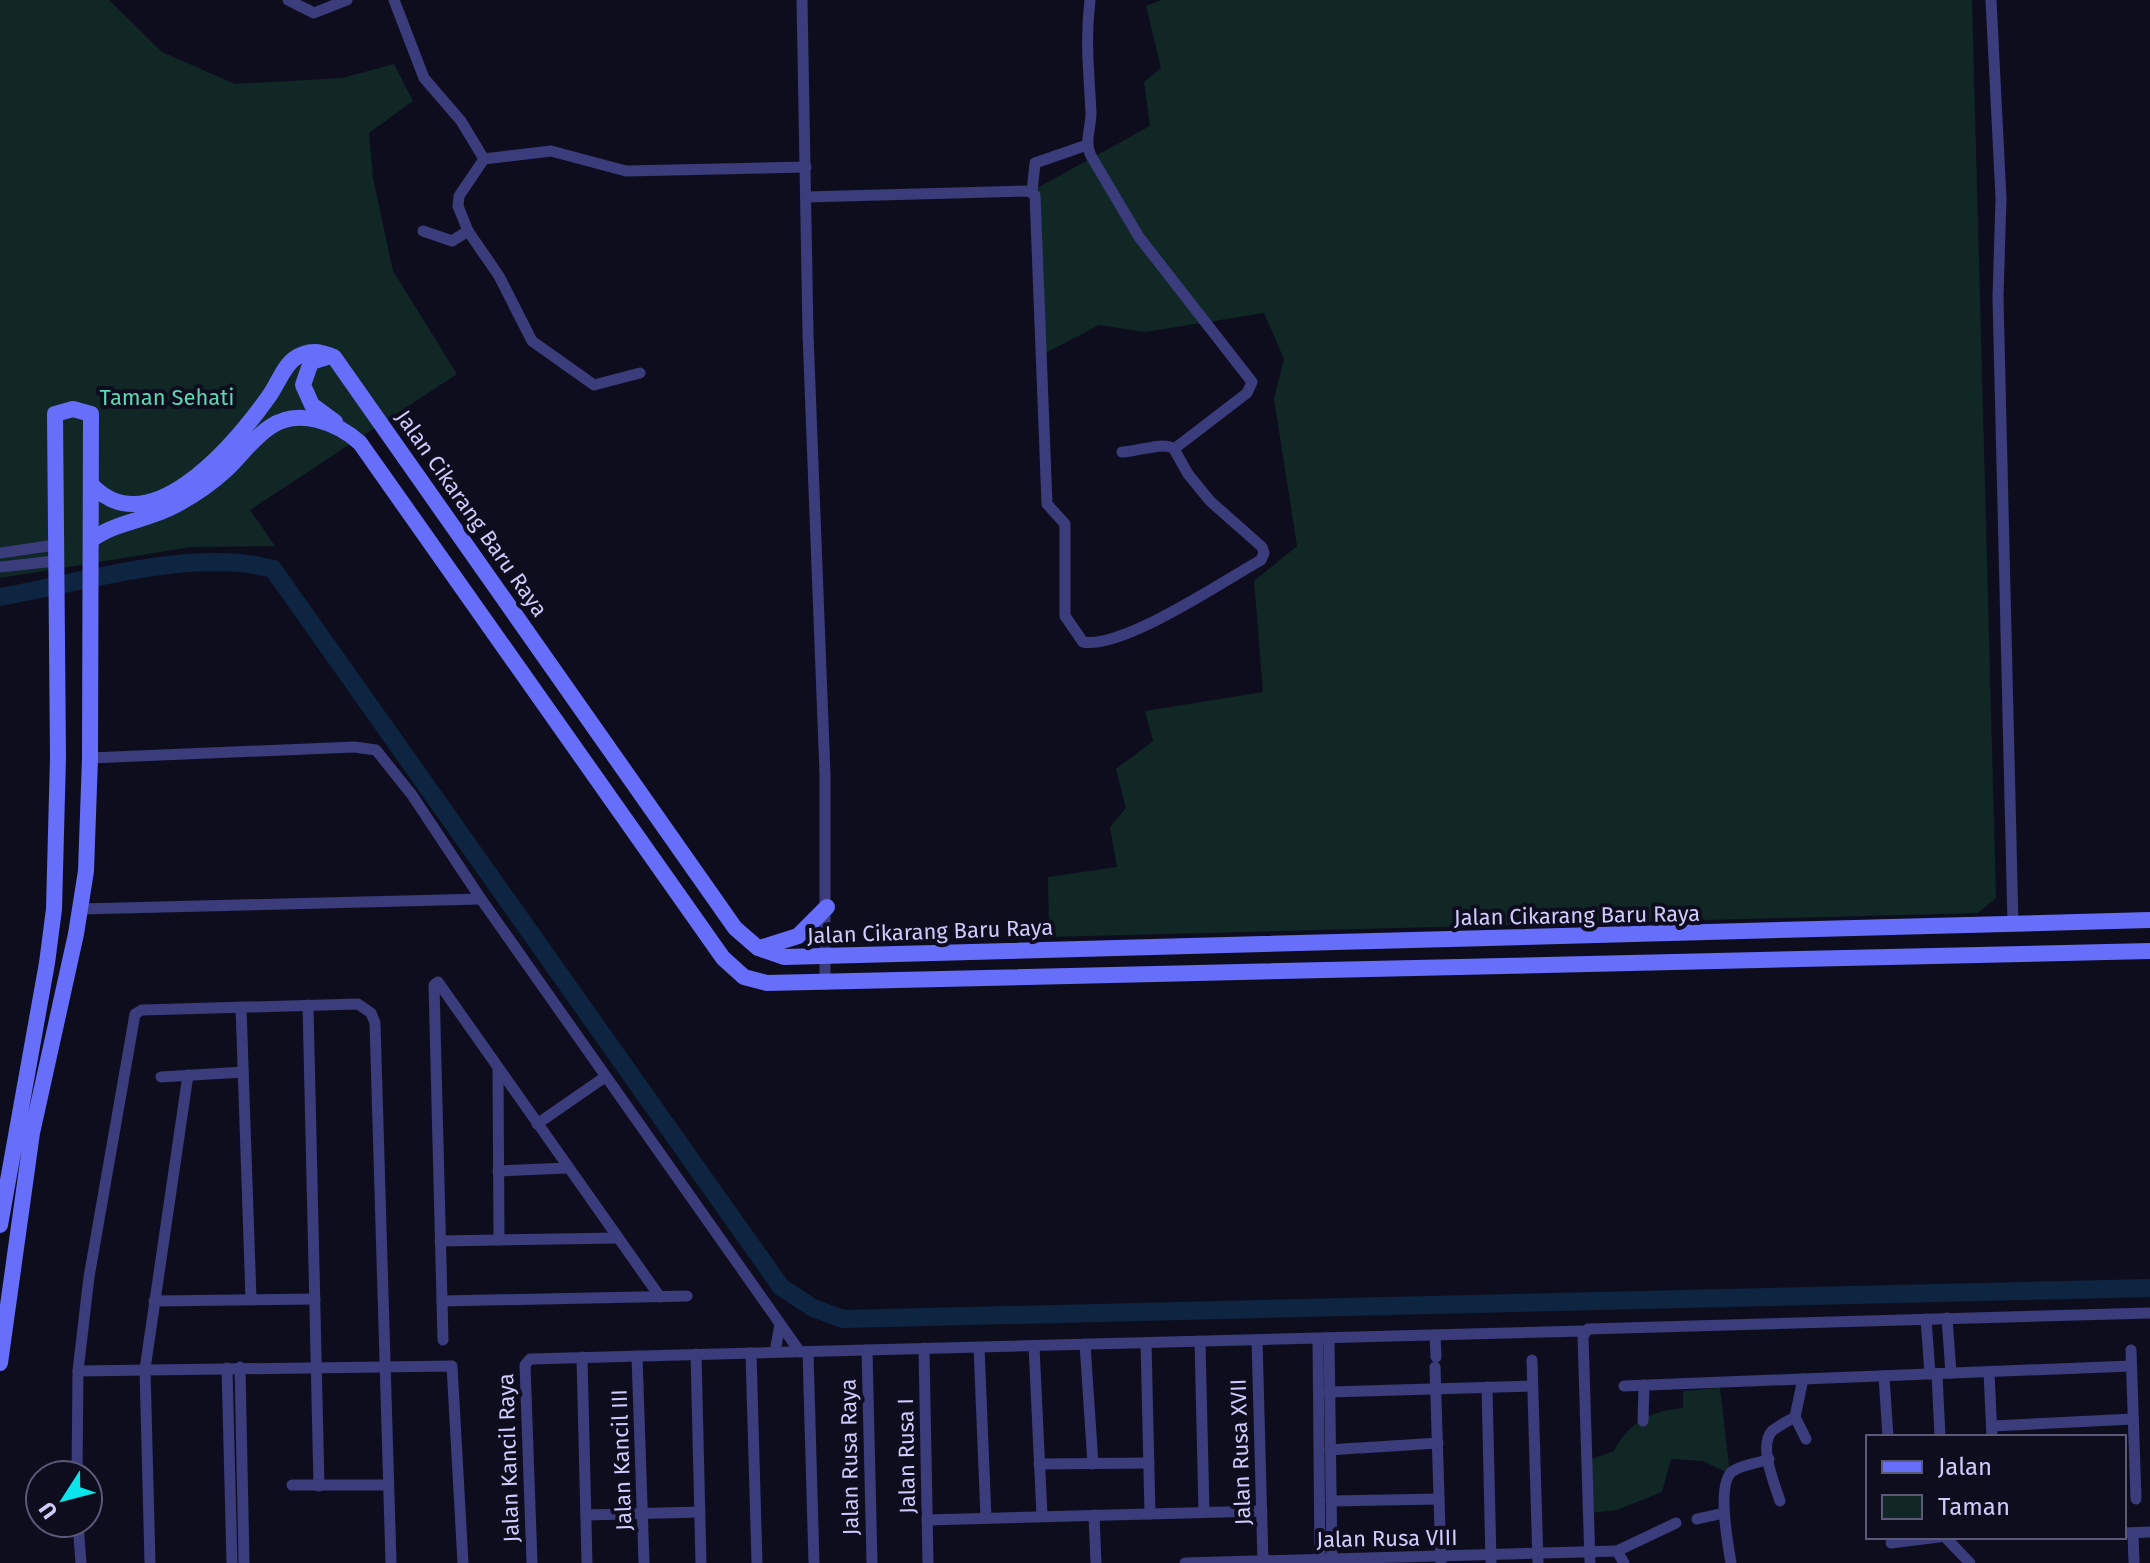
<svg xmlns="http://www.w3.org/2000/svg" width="2150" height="1563" font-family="'Fira Sans',sans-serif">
<rect width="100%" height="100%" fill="#0e0d1e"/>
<!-- green -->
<g fill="#102725">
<polygon points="0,0 109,0 162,52 235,84 342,78 394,64 413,101 369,133 373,178 393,271 457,374 250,510 275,546 191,547 0,578"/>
<polygon points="1162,0 1972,0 1996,898 1978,913 1049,937 1048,877 1117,867 1110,827 1126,808 1116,769 1153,741 1145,711 1263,692 1254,581 1297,546 1274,399 1284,359 1264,313 1145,332 1099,325 1040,356 1037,188 1150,126 1144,82 1161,68 1146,6"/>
<path d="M1720,1388L1730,1474L1703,1461L1671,1459L1662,1492L1617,1510L1591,1513V1459L1614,1451C1629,1422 1651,1411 1683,1408V1391Z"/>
</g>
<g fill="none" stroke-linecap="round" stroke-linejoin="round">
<!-- river -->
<path stroke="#0e2541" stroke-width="18" d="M0,597C81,583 193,547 273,569L781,1287L813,1308L843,1319L2150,1288"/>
<!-- minor -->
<g stroke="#3a3c7b" stroke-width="11">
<polyline points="288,0 314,13 347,0"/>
<polyline points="394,0 424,78 461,121 484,159"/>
<polyline points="802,0 808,334 825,774 825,984"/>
<polyline points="1991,0 2001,198 1998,297 2013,924"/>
<polyline points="484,159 459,196 458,206 468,231 499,276 532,341 594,385 640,373"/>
<polyline points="484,159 551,151 626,171 806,167"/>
<polyline points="1032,192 1035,163 1087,145"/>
<path d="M806,197L1028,191L1035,195L1047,504L1065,524V616L1083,642C1123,649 1222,582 1261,560L1264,553L1262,547L1210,501L1188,474L1174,449L1247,393L1252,382L1139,237L1091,156C1084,141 1091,129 1091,113C1089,72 1085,41 1090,0"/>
<polyline points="423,231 452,241 468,231"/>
<path d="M1122,452C1137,452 1163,441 1174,449"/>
<polyline points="0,553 55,545"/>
<polyline points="0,567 55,561"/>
<polyline points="90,758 354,747 376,750 412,795 481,899 800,1352"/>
<polyline points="81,909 481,899"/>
<polyline points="308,1005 319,1486"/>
<polyline points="241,1007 251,1299"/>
<polyline points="498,1068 499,1240"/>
<polyline points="161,1077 243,1072"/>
<polyline points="537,1124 605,1077"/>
<polyline points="498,1171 568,1168"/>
<polyline points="440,1241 618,1238"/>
<polyline points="154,1301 315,1299"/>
<polyline points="442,1301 687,1296"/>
<polyline points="1947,1318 1951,1373"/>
<polyline points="1926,1319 1930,1374"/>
<polyline points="1435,1335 1436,1357"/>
<polyline points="1329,1338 1332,1563"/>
<polyline points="1318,1339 1320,1563"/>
<polyline points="443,1340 434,985 438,982 660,1297"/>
<polyline points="1257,1340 1263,1563"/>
<polyline points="1200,1341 1204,1512"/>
<polyline points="1146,1343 1150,1514"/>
<polyline points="1085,1344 1093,1464"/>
<polyline points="1034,1346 1042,1516"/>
<polyline points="979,1347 986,1518"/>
<polyline points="924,1348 928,1563"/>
<polyline points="867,1350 872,1563"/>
<polyline points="2131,1350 2136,1499"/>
<polyline points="775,1352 780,1324"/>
<polyline points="808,1352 814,1563"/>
<polyline points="751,1353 757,1563"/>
<polyline points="696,1354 701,1563"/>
<polyline points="637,1356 644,1563"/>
<polyline points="582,1357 587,1563"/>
<polyline points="1532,1360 1538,1563"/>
<polyline points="240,1367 244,1563"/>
<polyline points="1435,1367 1441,1562"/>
<polyline points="227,1368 232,1563"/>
<polyline points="78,1371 452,1366 463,1563"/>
<polyline points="1989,1372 1992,1437"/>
<polyline points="1937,1374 1940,1437"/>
<polyline points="1884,1376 1888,1437"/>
<polyline points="1624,1386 2131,1366"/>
<polyline points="1487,1387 1491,1562"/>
<polyline points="1329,1392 1532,1386"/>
<polyline points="1795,1417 1806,1439"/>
<polyline points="1643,1421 1644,1385"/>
<polyline points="1992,1426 2133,1419"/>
<polyline points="1360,1448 1438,1443"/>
<polyline points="1330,1450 1357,1448"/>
<polyline points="1039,1464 1149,1463"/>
<polyline points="77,1475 78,1371 89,1277 135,1014 142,1010 358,1004 371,1013 375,1023 391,1563"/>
<polyline points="292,1485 388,1485"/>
<polyline points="1331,1501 1439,1499"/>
<path d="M1780,1501C1775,1485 1758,1446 1772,1431C1778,1426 1788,1421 1795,1417L1803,1379"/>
<polyline points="586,1515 700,1512"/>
<polyline points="1094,1515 1096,1563"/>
<polyline points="1697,1519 1724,1513"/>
<polyline points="927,1520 1262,1511"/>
<polyline points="78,1523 81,1563"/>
<polyline points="2124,1533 2150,1532"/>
<polyline points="2133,1533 2134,1563"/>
<polyline points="1945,1537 1970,1563"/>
<polyline points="1891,1543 1939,1537"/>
<polyline points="1617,1551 1676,1523"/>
<polyline points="150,1563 145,1369 188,1075"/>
<polyline points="532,1563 525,1365 530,1359 1584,1331"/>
<polyline points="1185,1563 1617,1551 1624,1563"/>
<polyline points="1590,1563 1583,1336 1588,1329 2150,1313"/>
<path d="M1731,1563C1728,1545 1716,1482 1733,1471C1741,1465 1759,1463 1769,1459"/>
</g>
<!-- secondary -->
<g stroke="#676ef9" stroke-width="16">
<polyline points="327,357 311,362 303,385 312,405 335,422"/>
<path d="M91,484C148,547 233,446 267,399C276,388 283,367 294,359C308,349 320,351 334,357L735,928L758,948L784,957L2150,920"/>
<path d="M91,540C117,521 147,521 176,505C193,496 211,484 226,470C240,457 253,438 270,427C298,407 338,423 360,443L723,958L744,977L767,983L2150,951"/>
<polyline points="760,948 798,936 827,907"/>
<polyline points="0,1225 47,963 54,909 58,757 55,414 73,409 91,414 90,758 86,871 76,934 32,1133 0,1363"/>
</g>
</g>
<g text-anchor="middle" stroke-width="8" stroke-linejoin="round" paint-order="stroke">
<!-- park labels -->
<g font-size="22" fill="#5cd9b0" stroke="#0e0d1e">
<text x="167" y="405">Taman Sehati</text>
</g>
<!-- street labels -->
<g font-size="22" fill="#cdccfd" stroke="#0e0d1e">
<text transform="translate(472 513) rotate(55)" y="8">Jalan Cikarang Baru Raya</text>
<text transform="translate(1577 915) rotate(-1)" y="8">Jalan Cikarang Baru Raya</text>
<text transform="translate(930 931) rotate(-2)" y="8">Jalan Cikarang Baru Raya</text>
<text transform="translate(1240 1452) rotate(-92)" y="8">Jalan Rusa XVII</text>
<text transform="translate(906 1456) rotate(-91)" y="8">Jalan Rusa I</text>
<text transform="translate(849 1457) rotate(-91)" y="8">Jalan Rusa Raya</text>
<text transform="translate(508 1458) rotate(-92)" y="8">Jalan Kancil Raya</text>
<text transform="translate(621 1460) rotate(-92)" y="8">Jalan Kancil III</text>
<text transform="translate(1387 1538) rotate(-1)" y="8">Jalan Rusa VIII</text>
</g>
</g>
<!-- legend -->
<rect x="1866" y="1435" width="260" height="104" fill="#0e0d1e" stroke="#5a5977" stroke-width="2"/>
<rect x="1882" y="1461" width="40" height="12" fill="#676ef9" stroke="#5a5977" stroke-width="2"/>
<text x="1938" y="1475" font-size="24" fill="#cdccfd">Jalan</text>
<rect x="1882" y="1495" width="40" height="24" fill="#102725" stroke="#5a5977" stroke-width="2"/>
<text x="1938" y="1515" font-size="24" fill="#cdccfd">Taman</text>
<!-- north arrow -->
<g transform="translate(64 1499) rotate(234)"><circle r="38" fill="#0e0d1e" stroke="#5a5977" stroke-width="2"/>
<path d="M0-6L14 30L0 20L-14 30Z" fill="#0ae5eb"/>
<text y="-12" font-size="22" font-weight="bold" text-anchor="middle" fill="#cdccfd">U</text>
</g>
</svg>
